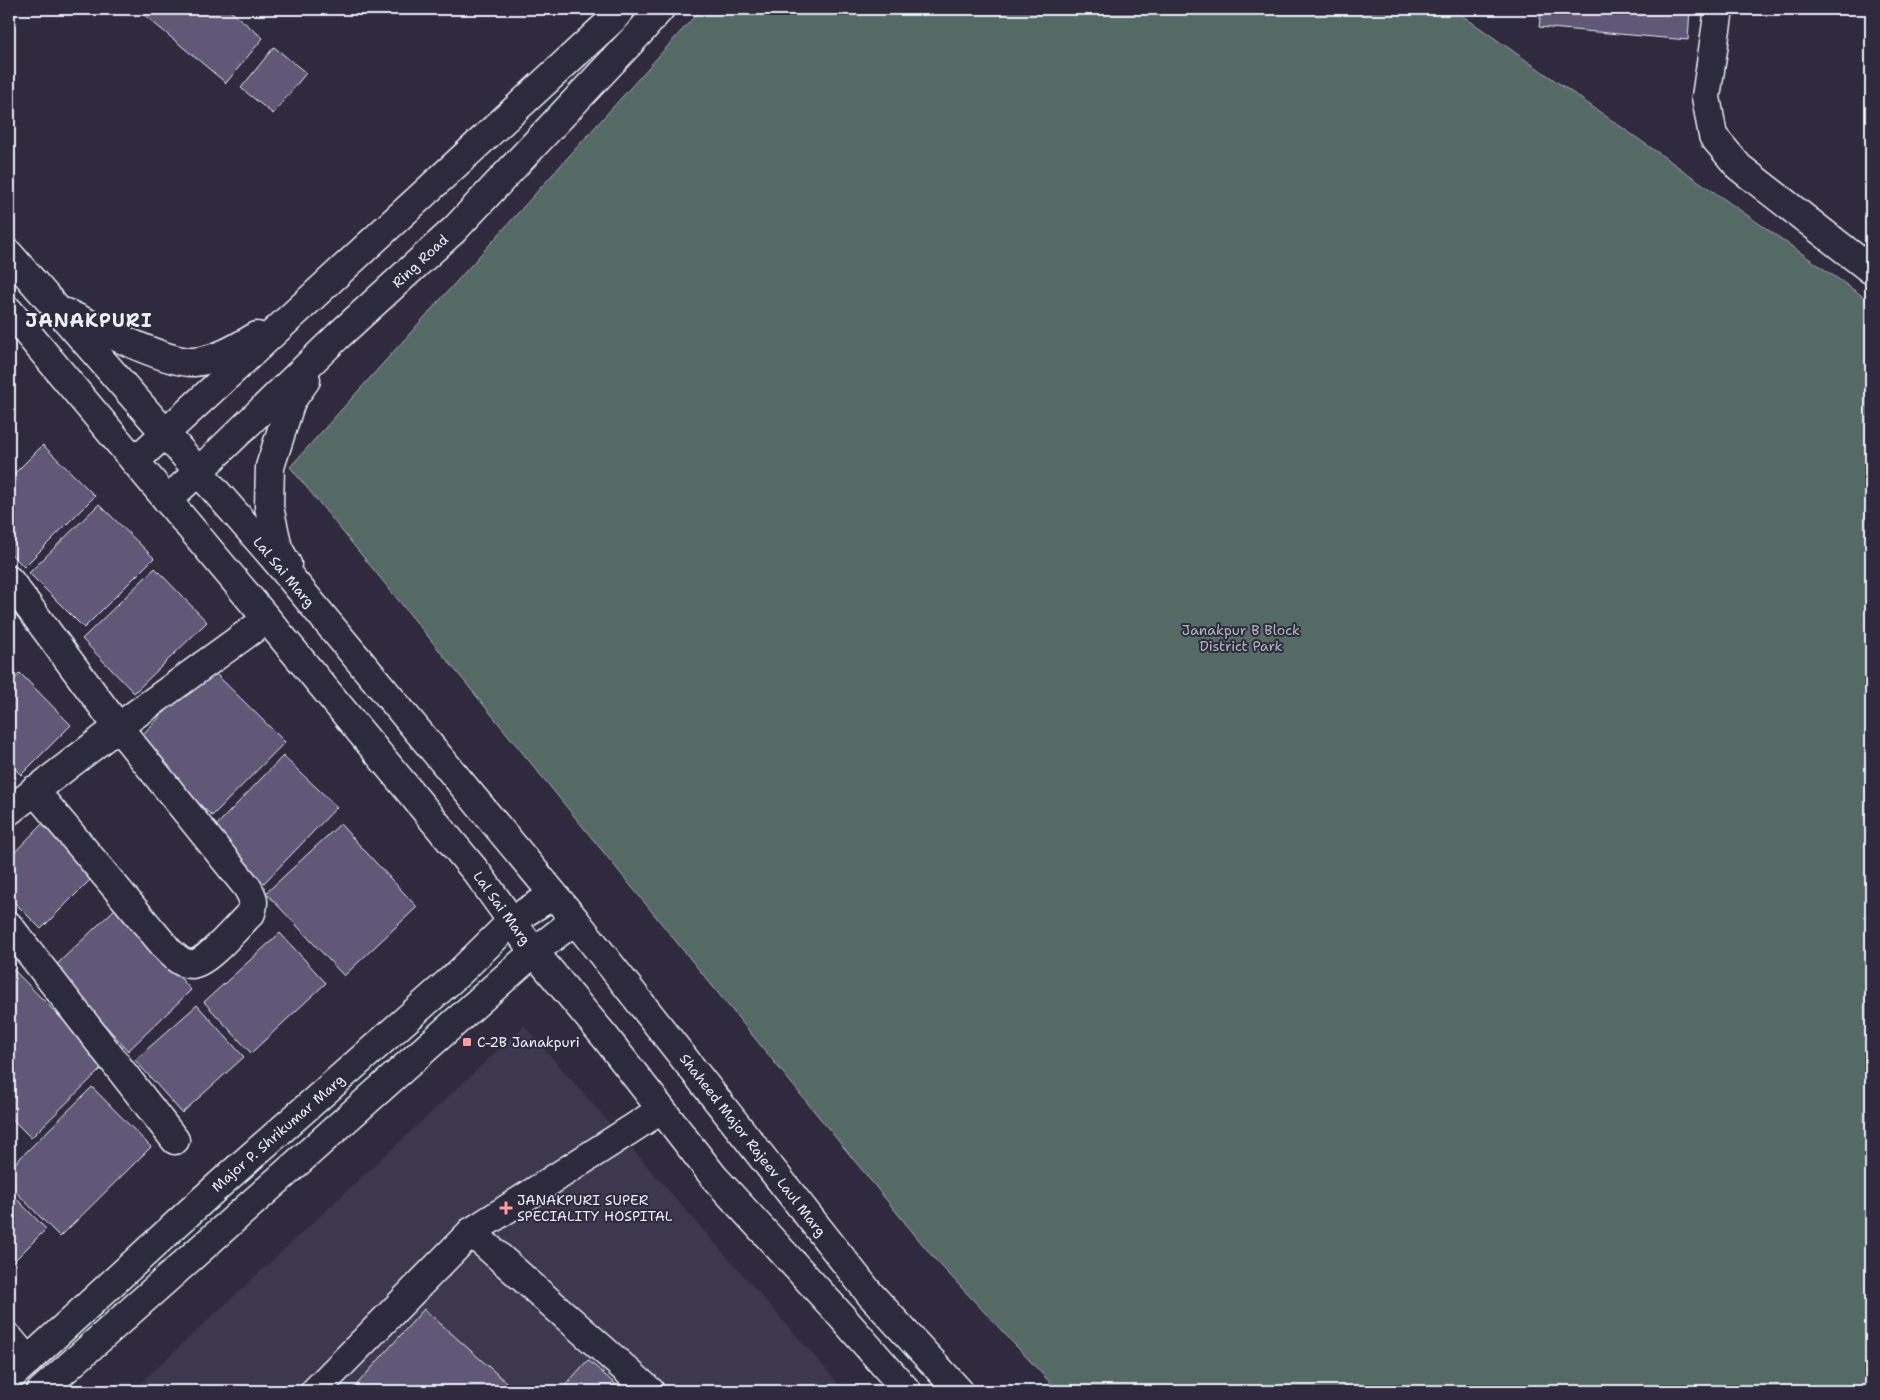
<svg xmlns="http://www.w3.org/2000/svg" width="1880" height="1400" font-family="'Shantell Sans',sans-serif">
<rect width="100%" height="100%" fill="#2f2a3d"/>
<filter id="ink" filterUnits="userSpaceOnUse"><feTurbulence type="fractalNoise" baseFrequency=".02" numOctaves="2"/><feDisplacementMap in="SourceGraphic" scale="10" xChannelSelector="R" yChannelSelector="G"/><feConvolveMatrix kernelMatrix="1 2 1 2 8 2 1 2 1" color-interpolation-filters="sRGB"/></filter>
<g filter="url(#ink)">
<!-- built -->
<polygon fill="#3e384e" points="524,1026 845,1391 132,1391"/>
<!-- green -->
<polygon fill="#556a65" stroke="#9eaeae" points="701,9 1453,9 1871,302 1871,1391 1058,1391 932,1256 290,467"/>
<!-- building -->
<g fill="#615976" stroke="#e8f1f8">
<polygon points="137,9 228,9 263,38 226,83"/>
<polygon points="1541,9 1690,9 1688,40 1539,27"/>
<polygon points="274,47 306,73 273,114 241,88"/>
<polygon points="43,445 95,496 24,567 9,552 9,479"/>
<polygon points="99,504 154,558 84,628 29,573"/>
<polygon points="155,568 207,622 134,693 82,639"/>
<polygon points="209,667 285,742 212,816 135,742"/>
<polygon points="20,673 71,725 21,775 9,763 9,685"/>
<polygon points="283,756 337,807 264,883 211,831"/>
<polygon points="9,770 16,778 9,785"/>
<polygon points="47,819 99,871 41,929 9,897 9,858"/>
<polygon points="340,824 417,907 344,976 266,893"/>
<polygon points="117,907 191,990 128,1051 54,967"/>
<polygon points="280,933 326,983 251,1053 204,1002"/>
<polygon points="9,965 106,1064 31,1138 9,1116"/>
<polygon points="197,1005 244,1057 182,1113 135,1060"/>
<polygon points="92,1087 151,1147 60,1237 9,1185 9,1169"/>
<polygon points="9,1191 46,1229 9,1266"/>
<polygon points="424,1309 516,1391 351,1391"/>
<polygon points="588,1360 623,1391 560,1391"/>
</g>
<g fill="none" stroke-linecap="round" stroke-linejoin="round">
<!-- minor casing -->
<g stroke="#e8f1f8" stroke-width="31">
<g id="minor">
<polyline points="1719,9 1706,97 1713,136 1739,167 1871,270"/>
<polyline points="9,254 274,558 575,920 870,1294 959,1391"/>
<polyline points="9,311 267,619 478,874 534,952 606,1038 714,1177 835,1309 907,1391"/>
<path d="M66,313C94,325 166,364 194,362C218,360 238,347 257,336"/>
<polyline points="135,461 613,19 621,9"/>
<polyline points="167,500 199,471 338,336 455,229 642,30 660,9"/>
<polyline points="287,564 278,548 269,507 270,467 291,401 306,380"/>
<polyline points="9,580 118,727 267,619"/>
<path d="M9,811L118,727L247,887C253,897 255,902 251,913C239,924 206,965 191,964C181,964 174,956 168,950L34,790"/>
<polyline points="9,926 175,1140"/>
<polyline points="471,1232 650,1391"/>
<polyline points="9,1338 28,1361"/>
<polyline points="9,1378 219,1185 460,972 513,920 553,895"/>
<polyline points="41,1391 534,952 575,920"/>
<polyline points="315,1391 471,1232 661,1110"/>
</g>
</g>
<!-- minor -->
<use href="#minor" stroke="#2f2a3d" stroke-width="28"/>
</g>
</g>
<!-- markers -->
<g fill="#ff9aa2" stroke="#2f2a3d" stroke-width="2">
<rect x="462" y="1037" width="10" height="10" rx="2.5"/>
<path d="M503.5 1200.5h5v5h5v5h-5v5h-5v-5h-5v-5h5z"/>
</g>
<g text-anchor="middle" stroke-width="4" stroke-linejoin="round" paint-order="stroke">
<!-- street labels -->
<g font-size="14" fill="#e8f1f8" stroke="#2f2a3d">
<text transform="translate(420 261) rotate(-43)" y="5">Ring Road</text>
<text transform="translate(284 572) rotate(50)" y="5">Lal Sai Marg</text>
<text transform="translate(502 908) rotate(54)" y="5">Lal Sai Marg</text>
<text transform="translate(278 1133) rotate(-41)" y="5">Major P. Shrikumar Marg</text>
<text transform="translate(753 1145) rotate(52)" y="5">Shaheed Major Rajeev Laul Marg</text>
</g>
<!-- park labels -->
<g font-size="14" fill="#adbbbd" stroke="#2f2a3d">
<text x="1241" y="635">Janakpur B Block<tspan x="1241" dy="16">District Park</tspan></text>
</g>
<!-- poi labels -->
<g font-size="14" fill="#e8f1f8" stroke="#2f2a3d" text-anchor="start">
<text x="477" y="1047">C-2B Janakpuri</text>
<text x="517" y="1205">JANAKPURI SUPER<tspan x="517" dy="16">SPECIALITY HOSPITAL</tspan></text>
</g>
<!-- district labels -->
<g font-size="19" font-weight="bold" letter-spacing="1" fill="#e8f1f8" stroke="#2f2a3d">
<text x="89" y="327">JANAKPURI</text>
</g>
</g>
<!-- margin -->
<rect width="1880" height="1400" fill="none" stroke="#2f2a3d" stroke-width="30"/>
<rect x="15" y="15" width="1850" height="1370" fill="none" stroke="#e8f1f8" stroke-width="2" filter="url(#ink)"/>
</svg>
